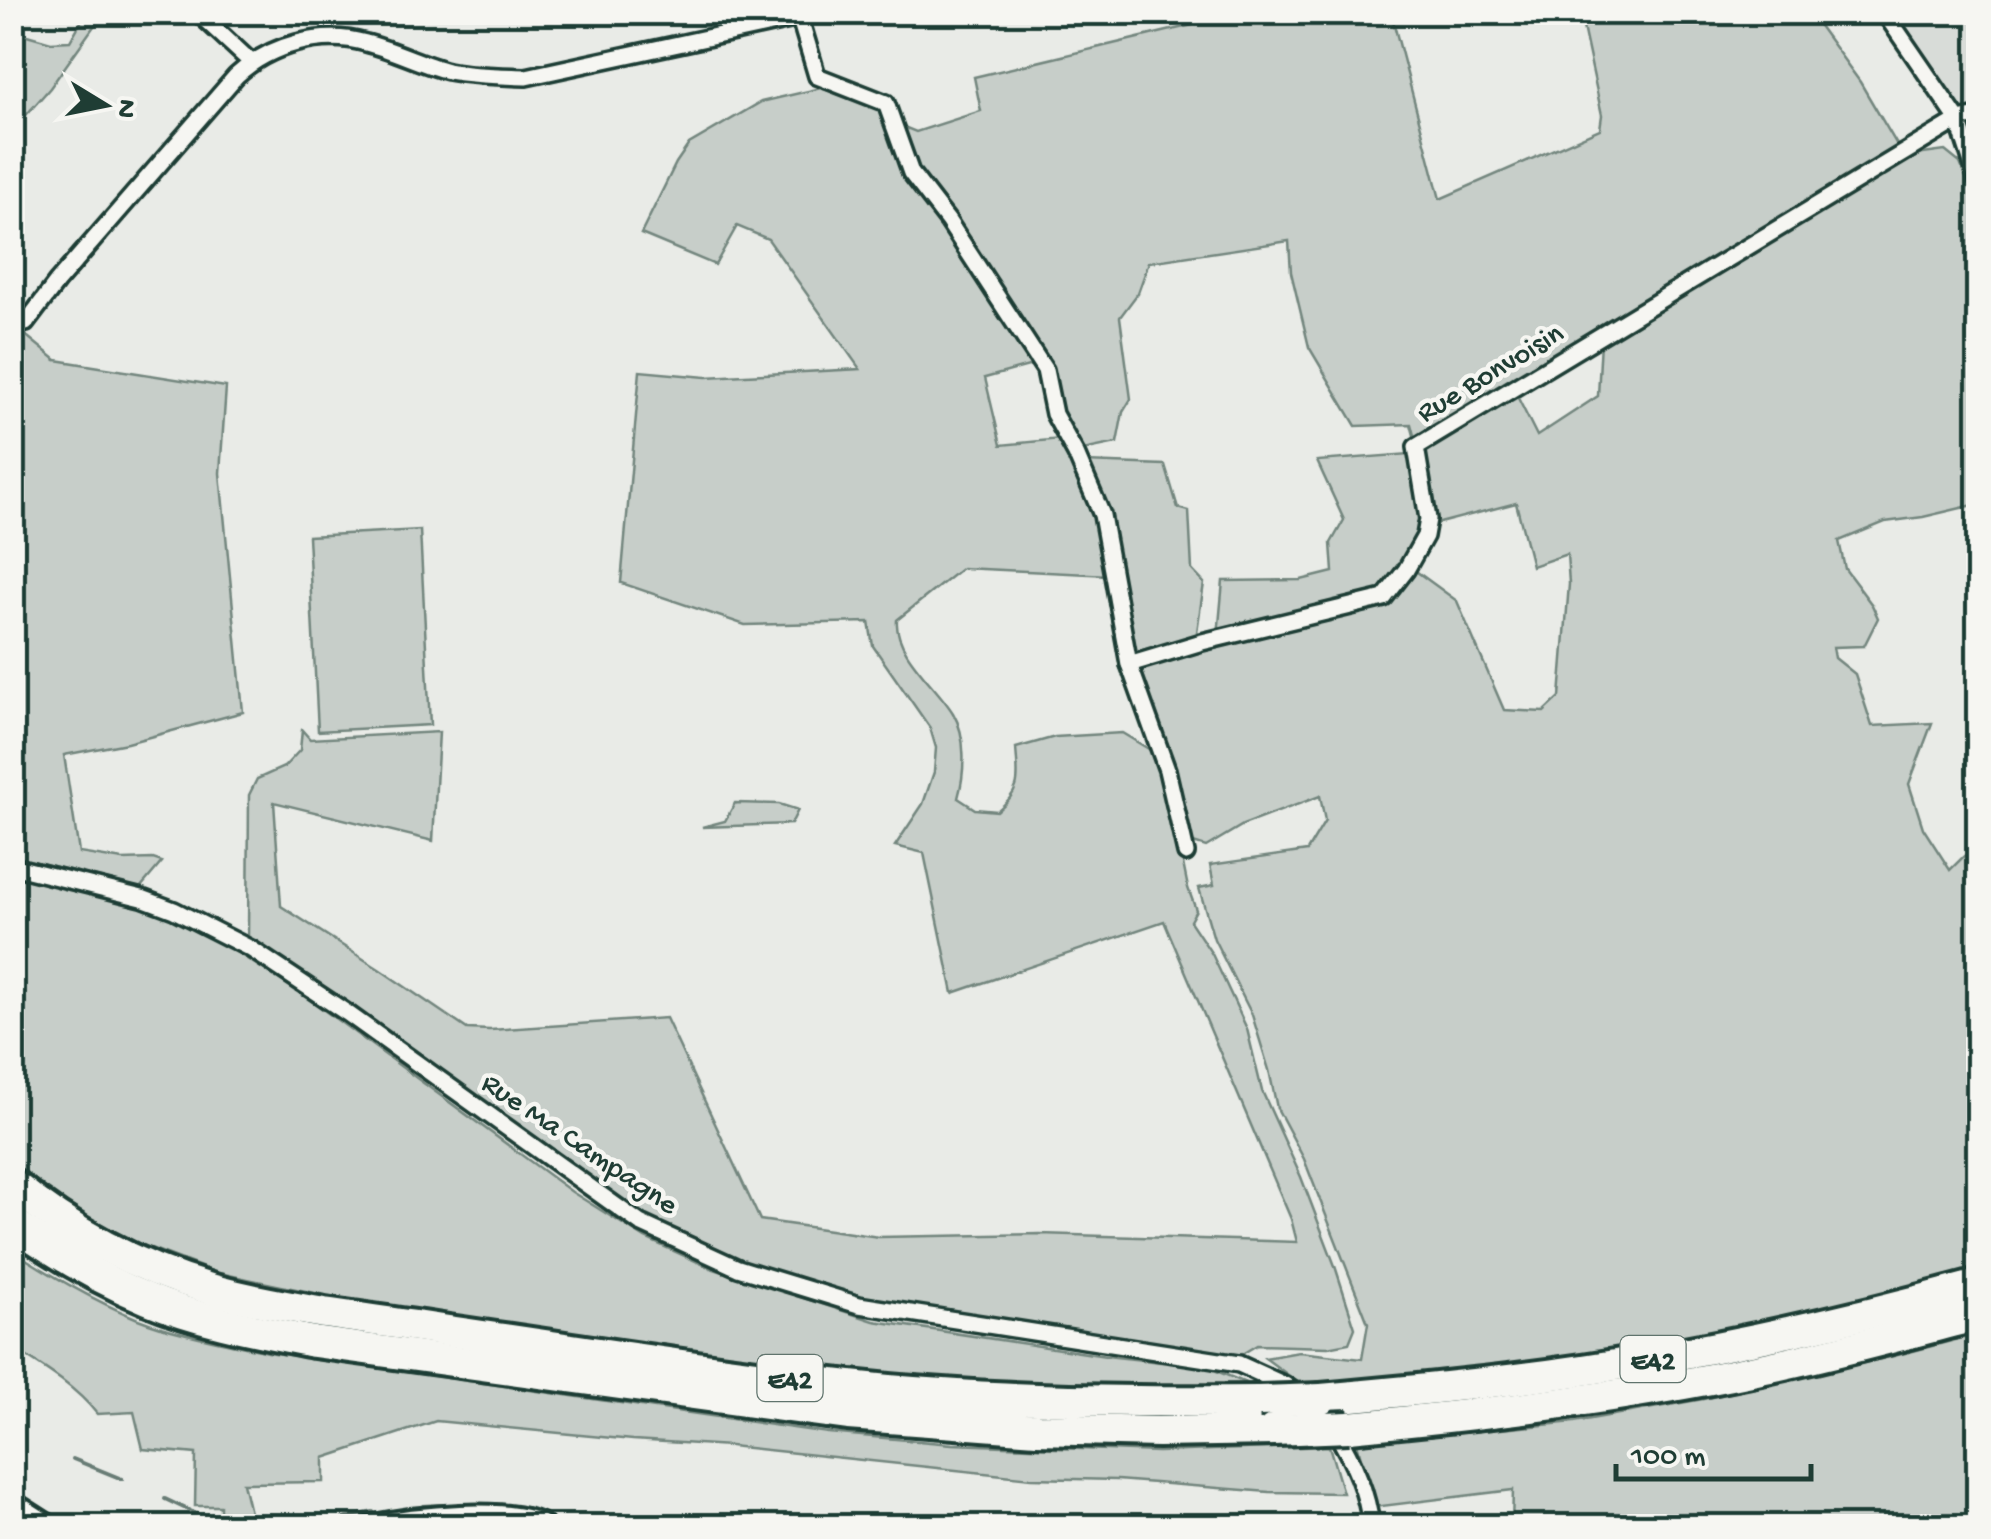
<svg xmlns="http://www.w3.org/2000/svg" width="1991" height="1539" font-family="'Gochi Hand',sans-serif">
<rect width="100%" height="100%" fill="#e9ebe7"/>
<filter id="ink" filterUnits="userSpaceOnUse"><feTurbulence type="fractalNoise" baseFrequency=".01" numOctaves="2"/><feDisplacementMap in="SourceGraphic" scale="20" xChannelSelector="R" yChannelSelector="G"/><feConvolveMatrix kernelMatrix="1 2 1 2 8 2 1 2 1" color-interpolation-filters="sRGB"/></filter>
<g filter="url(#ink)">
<!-- built -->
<polygon fill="#d8dcd8" points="1894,13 1978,13 1978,164 1966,116"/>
<!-- green -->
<g fill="#c7cec9" stroke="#73867e" stroke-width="2.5">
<polygon points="1809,12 1860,82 1900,150 1416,443 1411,424 1356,426 1309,347 1291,272 1289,241 1149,262 1138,293 1120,317 1131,399 1123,412 1117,443 1083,450 1074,444 1061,420 1053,380 917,176 899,125 916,132 981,111 974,77 1243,13 1391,13 1440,199 1600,129 1602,115 1580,13"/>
<polygon points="86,13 107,13 94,26 50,88 13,130 13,31 51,42 70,41"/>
<path d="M821,88L877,108L889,125L909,185L945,227L1036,364L985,378L1001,445L1060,439L1086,488L1100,523L1109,575L962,568L897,620C894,653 937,686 953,713C967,736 965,773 958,798L975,809L997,811C1023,789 1018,779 1016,748L1055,737L1122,733L1157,754L1165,774L1188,888L1196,910L1190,921L1212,954L1247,1029L1262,1091L1301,1177L1335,1266L1355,1328L1349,1343L1328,1347L1257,1345L1237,1357L892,1307L730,1262L634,1213L347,1006L248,939L249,795L257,779L284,767L300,750L302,730L310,739L439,732L433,841L274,802L281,906L379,969L467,1029L490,1030L666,1018L760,1220L879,1237L1040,1234L1297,1242L1291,1219L1164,921L953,993L924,853L895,846L923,804L934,772L936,748L930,728L873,646L869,622L745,625L621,583L640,371L706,377L860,369L768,239L737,226L715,265L641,234L676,163L689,144L761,102Z"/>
<polygon points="1945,151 1960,163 1978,206 1978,504 1923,517 1885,522 1839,541 1845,569 1872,605 1878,618 1864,646 1833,647 1835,658 1855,674 1872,726 1932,723 1909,784 1923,828 1950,870 1964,856 1978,849 1978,1270 1909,1290 1636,1349 1501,1366 1303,1386 1265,1358 1299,1352 1362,1359 1368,1323 1304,1159 1277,1108 1269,1070 1252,1015 1214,939 1199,888 1214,885 1210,865 1307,851 1325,821 1320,796 1243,825 1206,847 1190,842 1135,667 1388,600 1413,569 1457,601 1504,710 1544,712 1560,697 1569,584 1567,554 1532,566 1516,503 1432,525 1422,458 1431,446 1516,394 1537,436 1598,396 1601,341 1916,155"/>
<polygon points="12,324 56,360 226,387 220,473 243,712 127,743 64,755 79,853 123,860 153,859 162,862 140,888 13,856"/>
<polygon points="1410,454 1421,510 1421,534 1379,596 1218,636 1223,581 1301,580 1333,572 1331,543 1344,520 1317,461"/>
<polygon points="1085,462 1165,465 1178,508 1189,511 1192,570 1204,583 1196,639 1133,660"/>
<polygon points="420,530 430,725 318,731 308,536"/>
<polygon points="735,803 779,804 798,810 791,824 702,827 725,821"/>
<polygon points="12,872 127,902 185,923 228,947 298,991 572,1192 645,1238 711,1268 874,1321 1106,1356 1207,1367 1253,1386 1142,1388 1013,1384 896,1375 776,1362 378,1306 214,1272 140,1244 72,1209 13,1165"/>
<path d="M13,1251C53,1276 94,1301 138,1319C179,1335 225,1342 268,1352L828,1433L952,1444L1158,1452L1329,1446L1343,1493L1269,1492L1117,1480L1032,1478L730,1446L633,1440L436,1421L324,1458V1482L243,1483L252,1521L259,1526H220V1506H195L196,1454L143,1449L134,1412L97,1414C75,1386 43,1367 13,1348Z"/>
<polygon points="1978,1334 1978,1526 1512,1526 1513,1490 1374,1507 1357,1443 1574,1422 1703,1399 1890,1357"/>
<polygon points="1117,1516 1118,1526 1001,1526 1018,1519"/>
</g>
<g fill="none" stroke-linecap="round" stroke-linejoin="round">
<!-- stream -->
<g stroke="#687c75" stroke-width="4">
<polyline points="73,1459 122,1479"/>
<polyline points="165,1499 222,1526"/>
<polyline points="467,1504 486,1504"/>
<polyline points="423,1506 442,1505"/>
<polyline points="343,1519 373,1512"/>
</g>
<!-- minor casing -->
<g stroke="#1f3d34" stroke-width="22">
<g id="minor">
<polyline points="197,12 251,62"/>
<polyline points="798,12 817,76 886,103 911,173 948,221 1045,370 1054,414 1076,454 1102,515 1129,664 1167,770 1186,853"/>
<polyline points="1884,12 1958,120 1978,182"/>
<path d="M26,323L57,282L236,76C269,45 322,30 366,43C394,50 420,64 448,71C474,76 500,76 526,77L799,18"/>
<polyline points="1129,664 1202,642 1384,598 1406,570 1425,536 1428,519 1416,447 1958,120 1978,116"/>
<polyline points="12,866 142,898 174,910 251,949 347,1013 640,1223 738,1268 859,1305 1239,1364 1285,1385 1299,1395"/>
<path d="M1333,1428C1353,1459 1367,1490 1371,1526"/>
</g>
</g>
<!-- tertiary casing -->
<g stroke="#1f3d34" stroke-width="28">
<g id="tertiary">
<polyline points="12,1503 48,1526"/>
<path d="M374,1526C413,1518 508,1507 542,1526"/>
</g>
</g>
<!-- motorway casing -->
<g stroke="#1f3d34" stroke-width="38">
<g id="motorway">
<path d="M12,1184C70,1232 139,1268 210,1289C247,1300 286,1306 324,1313C499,1337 674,1367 850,1386C986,1401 1123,1402 1259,1401"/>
<path d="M12,1222C55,1253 99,1279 148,1299C201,1321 258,1331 314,1342L848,1415L1037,1429L1158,1432L1273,1430"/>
<path d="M1321,1399C1430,1389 1538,1379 1645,1360C1758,1341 1868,1315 1978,1285"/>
<path d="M1349,1427C1486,1414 1622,1398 1756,1370C1831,1355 1905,1334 1978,1315"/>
</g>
</g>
<!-- minor -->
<use href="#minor" stroke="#f6f6f2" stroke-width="15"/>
<!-- tertiary -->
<use href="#tertiary" stroke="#f6f6f2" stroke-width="20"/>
<!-- motorway -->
<use href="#motorway" stroke="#f6f6f2" stroke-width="30"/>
<!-- motorway-bridge casing -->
<g stroke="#1f3d34" stroke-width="38" stroke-linecap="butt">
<g id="motorway-bridge">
<polyline points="1259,1401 1321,1399"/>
<polyline points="1273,1430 1349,1427"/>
</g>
</g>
<!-- motorway-bridge -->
<use href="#motorway-bridge" stroke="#f6f6f2" stroke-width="30"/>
</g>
</g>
<g text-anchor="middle" stroke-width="9" stroke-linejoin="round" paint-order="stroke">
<!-- shield labels -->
<g fill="#f6f6f2" stroke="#60746d" stroke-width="2.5">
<rect x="1620.5" y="1336" width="65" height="46" rx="8"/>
<rect x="757.5" y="1355" width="65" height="46" rx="8"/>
</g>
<g font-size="28" font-weight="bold" fill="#1f3d34">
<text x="1653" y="1369">E42</text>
<text x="790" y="1388">E42</text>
</g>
<!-- street labels -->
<g font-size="30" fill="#1f3d34" stroke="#f6f6f2">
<text transform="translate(1489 371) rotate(-31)" y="10">Rue Bonvoisin</text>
<text transform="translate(581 1142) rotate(34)" y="10">Rue Ma Campagne</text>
</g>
</g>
<!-- margin -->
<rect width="1991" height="1539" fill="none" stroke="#f6f6f2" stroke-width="50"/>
<rect x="25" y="25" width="1941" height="1489" fill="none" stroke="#1f3d34" stroke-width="4" filter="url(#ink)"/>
<!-- north arrow -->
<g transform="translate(105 105) rotate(100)" stroke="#f6f6f2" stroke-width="8" paint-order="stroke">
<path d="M0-8L18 38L0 25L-18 38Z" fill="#1f3d34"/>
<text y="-15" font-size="28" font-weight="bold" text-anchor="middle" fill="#1f3d34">N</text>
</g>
<!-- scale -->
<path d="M1616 1464v15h195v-15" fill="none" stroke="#1f3d34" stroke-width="5"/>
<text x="1631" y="1464" font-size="30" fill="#1f3d34" stroke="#f6f6f2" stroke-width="8" paint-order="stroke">100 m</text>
</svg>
